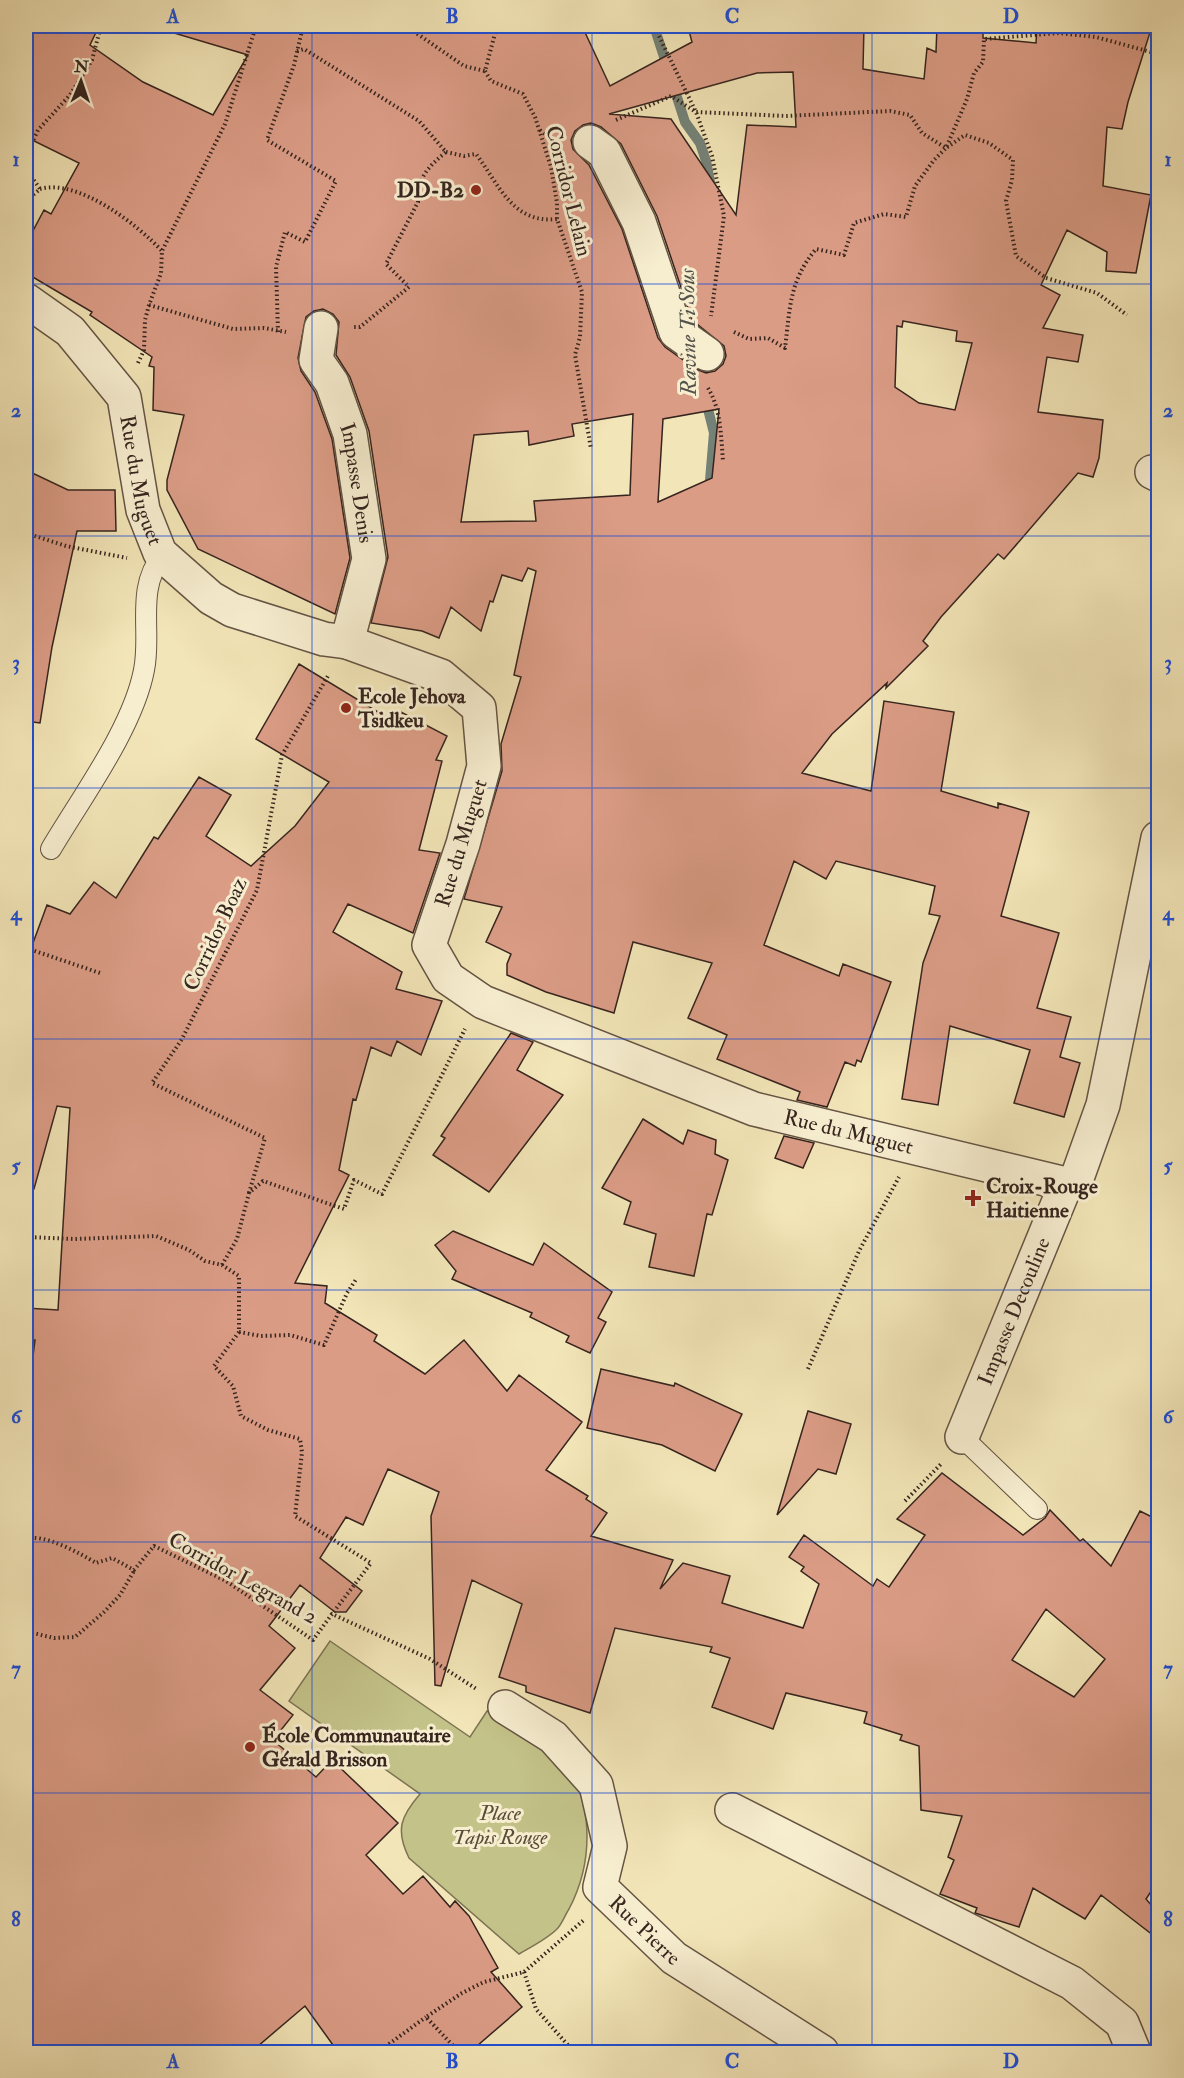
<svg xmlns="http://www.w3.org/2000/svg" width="1184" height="2078" font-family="'IM FELL Double Pica',serif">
<rect width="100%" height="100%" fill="#f2e5b7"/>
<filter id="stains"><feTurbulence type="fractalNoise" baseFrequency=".00333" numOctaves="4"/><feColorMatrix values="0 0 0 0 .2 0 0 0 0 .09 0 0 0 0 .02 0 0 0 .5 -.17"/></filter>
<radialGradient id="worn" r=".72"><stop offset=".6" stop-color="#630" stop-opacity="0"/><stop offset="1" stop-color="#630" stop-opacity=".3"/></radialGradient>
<!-- green -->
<path fill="#c3c289" stroke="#7c7354" stroke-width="1.5" d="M330,1641L470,1737L487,1711C514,1726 548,1740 566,1765C595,1808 592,1865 569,1909C565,1915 562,1924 557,1929C547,1939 531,1947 519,1954L409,1858C395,1830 401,1816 420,1794L289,1701Z"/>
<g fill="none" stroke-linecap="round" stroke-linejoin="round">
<!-- stream -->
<g stroke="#738176" stroke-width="10">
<polyline points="654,26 685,122 700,143 706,161 711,187"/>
<polyline points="703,356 702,385 714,433 709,492"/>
</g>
</g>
<!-- building -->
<g fill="#db9c86" stroke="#36241e" stroke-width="1.5" fill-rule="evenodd">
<path d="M26,26H99L90,45L143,82L213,115L248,55L174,33L175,26H582L610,86L692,42L689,31L708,26H864L863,69L924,79L927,48L936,52L937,26H983V38L1036,43L1037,26H1152L1128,102L1122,129L1107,127L1103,186L1151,195L1136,273L1106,271L1107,252L1067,230L1041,285L1060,295L1043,328L1083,335L1078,362L1047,357L1038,412L1103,420L1099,458L1093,477L1078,473L1004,559L998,554L941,617L923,641L928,646L886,688L887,683L832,734L802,773L871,791L884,701L954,712L941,791L998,808V803L1029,812L1001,916L1059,933L1037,1008L1071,1017L1060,1057L1080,1063L1064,1117L1014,1103L1030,1050L950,1026L938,1105L902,1099L923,963L940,916L929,914L935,886L836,861L826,879L794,861L764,945L839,976L843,964L891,982L861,1062L857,1060L855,1066L845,1062L827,1107L797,1100L800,1092L717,1059L727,1035L688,1018L712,963L633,942L614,1013L546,992L507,975V964L511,954L486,942L502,907L464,899L502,771L501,744L521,677L514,675L536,571L528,568L522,581L502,575L493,602L490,601L481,631L451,607L439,638L422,631L371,623L388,557L369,431L350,377L336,355L339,322L333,314L323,309L314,311L306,317L298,358L301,371L315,392L332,439L350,558L335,614L198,549L167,490V480L184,415L153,410L154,367L149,366L152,357L90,315L92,312L26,273V244L44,210L51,214L79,163L26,137ZM793,72L796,127L747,125L736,215L671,119L609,114L757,73ZM591,123L601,127L621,144L657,216L692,320L724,346L726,356L723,364L715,371L706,373L696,369L665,347L658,338L622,229L589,165L573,149L571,140L575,131L583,125ZM903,321L957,331L956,341L972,343L955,410L919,403L895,387L897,326L902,327ZM719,409L712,478L658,502L663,419ZM633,414L630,495L534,501L536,521L461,522L474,435L528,431L529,445L574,436L572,424Z"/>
<polygon points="26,470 68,490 115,490 116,531 77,531 52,647 40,723 26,721"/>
<path d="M299,664L396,723L401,712L447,736L436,760L442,761L419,850L440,853L413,933L348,904L333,932L402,972L396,989L442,1001L421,1055L397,1041L391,1056L371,1047L356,1100L353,1099L339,1170L349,1175L295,1283L327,1286L325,1303L377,1335L374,1341L425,1374L464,1340L507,1391L519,1375L582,1422L546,1470L588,1496L586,1499L607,1513L591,1536L673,1560L660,1589L683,1563L730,1576L722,1603L803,1628L819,1584L801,1571L804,1567L789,1557L804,1535L873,1586L877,1579L889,1587L925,1535L897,1519L942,1473L1023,1535L1045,1518L1050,1510L1080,1541L1083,1539L1111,1566L1140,1511L1158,1520V1881L1146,1899L1158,1913V1939L1101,1895L1085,1919L1033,1888L1019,1927L975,1913L977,1908L940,1894L954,1860L948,1857L962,1816L921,1810L919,1746L900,1740L902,1735L864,1723L867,1712L786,1693L773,1729L712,1707L730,1658L710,1652L712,1647L615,1628L590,1713L526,1692V1686L499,1677L522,1604L472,1580L441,1686L435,1685L431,1516L439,1492L388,1469L363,1525L346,1517L320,1558L362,1591L346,1612H335L300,1585L269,1626L295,1648L260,1690L293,1715L273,1740L316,1777L332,1760L398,1823L366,1855L403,1894L423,1876L450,1907L455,1901L469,1916L498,1968L491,1972L522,2007L470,2052H338L305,2006L251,2052H26V1412L35,1340H26V1308L58,1310L70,1108L57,1106L34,1189L26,1188V962L47,905L70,914L94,882L116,898L154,837L158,839L199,777L231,795L206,836L251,866L295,826L329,782L256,739ZM1046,1609L1105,1659L1074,1697L1012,1660Z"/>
<polygon points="511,1033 533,1042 517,1070 563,1095 489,1192 433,1155 445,1138 441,1136"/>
<polygon points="643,1119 683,1144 688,1130 716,1140 715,1154 728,1160 712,1215 707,1214 694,1276 649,1267 656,1234 624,1224 631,1202 602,1188"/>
<polygon points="784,1136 814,1143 803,1168 775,1158"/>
<polygon points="453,1231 533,1265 544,1243 612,1292 598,1318 606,1322 590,1353 566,1342 569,1336 530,1317 532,1313 452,1279 456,1271 435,1245"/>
<polygon points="601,1369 674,1386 675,1383 742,1414 715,1471 662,1445 587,1428"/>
<polygon points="808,1411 851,1424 836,1474 818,1469 777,1515"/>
</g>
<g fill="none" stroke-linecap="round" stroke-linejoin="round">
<!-- lane casing -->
<g stroke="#655444" stroke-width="22">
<g id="lane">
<path d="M51,849C81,798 133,728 144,670C152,632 135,588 163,555"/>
<polyline points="962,1437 1037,1509"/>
</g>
</g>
<!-- street casing -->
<g stroke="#655444" stroke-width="36">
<g id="street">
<polyline points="590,142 604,152 639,222 676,332 707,354"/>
<path id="s1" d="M26,300L70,331L124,397L143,510L160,553L211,598L232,610L324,639L347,642L441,676L479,708L484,766L463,844L429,945L448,978L483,1002L754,1109L1066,1184"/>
<path id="s2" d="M321,328L316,360L332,383L350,434L369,559L347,642"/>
<polyline points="1152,472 1158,475"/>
<polyline points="1066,1184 1077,1178 1103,1105 1158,838"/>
<path id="s3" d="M962,1437L1066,1184"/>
<path id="s4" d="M505,1707L553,1737L596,1785L610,1846L600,1887L674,1958L822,2052"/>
<polyline points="732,1810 1072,1983 1122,2023 1134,2052"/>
</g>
</g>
<!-- path -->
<g stroke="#36241e" stroke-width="4" stroke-dasharray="1.5 3" stroke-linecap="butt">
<polyline points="406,26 464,66 485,71 497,26"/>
<polyline points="655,28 696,112 712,156 724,216 711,316"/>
<path d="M297,51L304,49L419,121L446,152C429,166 416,179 418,202L386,264L409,287L360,327H353"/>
<polyline points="485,71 491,81 523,94 535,117 551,167 557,203 557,219 582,292 580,337 575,355 591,449"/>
<polyline points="616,120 671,96 696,112 786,116 890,111 910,115 922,133 946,148 965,135 989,143 1013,160 1012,180 1006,201 1016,256 1046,278 1097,293 1127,315"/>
<polyline points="540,130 555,143"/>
<path d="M446,152L464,156L476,154C499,184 512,224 557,219"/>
<polyline points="26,156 38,130 70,95 92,60 101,26"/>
<polyline points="26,169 40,189 26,201"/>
<path d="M40,189C78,178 138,225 162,251"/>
<polyline points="149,305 233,329 264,328 286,332"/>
<polyline points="278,332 276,267 285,232 305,242 336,181 267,140 294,65 303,26"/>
<path d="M734,332L749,339L768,338L785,348C790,309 789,281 816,249L844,255L854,223L884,214L906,217L915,186L934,160L946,148L967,99L974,73L983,62L984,39L1059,33L1096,37L1158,54"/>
<polyline points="138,363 144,350 145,320 149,305 161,273 162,251 225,124 256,26"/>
<path d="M708,388C721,409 721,437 723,461"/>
<polyline points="26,533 66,546 127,558"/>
<polyline points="26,948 100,973"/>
<polyline points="249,1193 265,1138 152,1083 182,1039 257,890 282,755 329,674"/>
<polyline points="26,1237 75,1239 156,1236 189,1250 205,1261 222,1265 239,1276 239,1332 214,1366 233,1386 241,1416 268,1430 300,1439 302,1452 295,1516 371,1563 332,1614"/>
<polyline points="222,1265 237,1239 249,1193 263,1181 344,1209 354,1180 382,1194 465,1029"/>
<polyline points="239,1332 261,1336 290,1335 324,1345 347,1293 357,1278"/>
<polyline points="808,1369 859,1251 899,1177"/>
<polyline points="905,1501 941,1464"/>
<path d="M26,1539C43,1533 80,1553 96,1563L112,1558L134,1570L154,1546L226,1581L313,1640L332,1614L430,1659L478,1690"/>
<polyline points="26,1627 29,1632 54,1638 75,1637 104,1612 120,1595 134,1571"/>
<polyline points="524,1972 536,2009 574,2052"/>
<polyline points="378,2052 426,2017"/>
<polyline points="459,2052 426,2017 462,1993 484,1982 524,1972 585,1919"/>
</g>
<!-- lane -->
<use href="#lane" stroke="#f7eed0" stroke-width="20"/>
<!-- street -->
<use href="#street" stroke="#f7eed0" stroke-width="33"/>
</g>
<!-- grid -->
<path fill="none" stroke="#1d4ed8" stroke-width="1.5" stroke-opacity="0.55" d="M312,26V2052M592,26V2052M872,26V2052M26,284H1158M26,536H1158M26,788H1158M26,1039H1158M26,1290H1158M26,1542H1158M26,1793H1158"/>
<!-- markers -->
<g fill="#8f2418" stroke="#f7eed0" stroke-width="2">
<circle cx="476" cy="190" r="6"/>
<circle cx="346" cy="708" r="6"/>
<path d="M970 1189h6v6h6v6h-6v6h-6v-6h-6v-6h6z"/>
<circle cx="250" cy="1747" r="6"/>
</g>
<g text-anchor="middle" stroke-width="6" stroke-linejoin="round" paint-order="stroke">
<!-- poi labels -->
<g font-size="21" font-weight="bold" fill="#36241e" stroke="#f7eed0" text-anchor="start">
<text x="464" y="197" text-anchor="end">DD-B2</text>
<text x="358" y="703">Ecole Jehova<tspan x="358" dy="24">Tsidkeu</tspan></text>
<text x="986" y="1193">Croix-Rouge<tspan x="986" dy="24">Haitienne</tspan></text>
<text x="262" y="1742">École Communautaire<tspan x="262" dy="24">Gérald Brisson</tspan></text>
</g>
<!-- street labels -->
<g font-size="21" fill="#36241e" stroke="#f7eed0">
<text transform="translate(569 191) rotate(76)" y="7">Corridor Lelain</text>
<text dy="7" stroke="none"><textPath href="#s1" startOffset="224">Rue du Muguet</textPath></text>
<text dy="7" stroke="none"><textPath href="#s2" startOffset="164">Impasse Denis</textPath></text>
<text transform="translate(461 843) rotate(-73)" y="7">Rue du Muguet</text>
<text transform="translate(215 934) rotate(-65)" y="7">Corridor Boaz</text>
<text dy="7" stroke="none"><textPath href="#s1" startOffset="1376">Rue du Muguet</textPath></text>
<text dy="7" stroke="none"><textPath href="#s3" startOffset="136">Impasse Decouline</textPath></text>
<text transform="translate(243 1578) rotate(29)" y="7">Corridor Legrand 2</text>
<text dy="7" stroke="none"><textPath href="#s4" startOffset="288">Rue Pierre</textPath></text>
</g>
<!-- park labels -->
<g font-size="21" font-style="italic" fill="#594c39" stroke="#f7eed0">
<text x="500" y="1820">Place<tspan x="500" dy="24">Tapis Rouge</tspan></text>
</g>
<!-- water labels -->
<g font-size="22" font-style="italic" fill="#54524a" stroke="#f7eed0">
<text transform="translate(687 332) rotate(-91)" y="8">Ravine Ti Sous</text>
</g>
</g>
<!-- margin -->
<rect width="1184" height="2078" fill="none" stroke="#f2e5b7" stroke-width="66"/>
<!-- north arrow -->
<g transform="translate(81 81) rotate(2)" stroke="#f7eed0" stroke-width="4.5" paint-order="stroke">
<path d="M0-4.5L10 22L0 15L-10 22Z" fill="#36241e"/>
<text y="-9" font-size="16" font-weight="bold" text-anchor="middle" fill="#36241e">N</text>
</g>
<rect x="33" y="33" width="1118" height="2012" fill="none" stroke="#1d4ed8" stroke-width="2"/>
<g font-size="20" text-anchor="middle" font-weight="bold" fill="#1d4ed8">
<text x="173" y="23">A</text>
<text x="452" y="23">B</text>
<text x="732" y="23">C</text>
<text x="1011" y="23">D</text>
<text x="16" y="166">1</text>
<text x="1168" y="166">1</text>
<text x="16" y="417">2</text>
<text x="1168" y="417">2</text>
<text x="16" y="669">3</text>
<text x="1168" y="669">3</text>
<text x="16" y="920">4</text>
<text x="1168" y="920">4</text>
<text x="16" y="1172">5</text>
<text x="1168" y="1172">5</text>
<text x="16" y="1423">6</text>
<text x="1168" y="1423">6</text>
<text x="16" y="1675">7</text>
<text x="1168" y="1675">7</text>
<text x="16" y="1926">8</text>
<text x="1168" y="1926">8</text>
<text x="173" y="2068">A</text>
<text x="452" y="2068">B</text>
<text x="732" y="2068">C</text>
<text x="1011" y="2068">D</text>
</g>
<rect width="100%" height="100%" filter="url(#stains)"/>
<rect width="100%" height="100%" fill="url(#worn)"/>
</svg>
